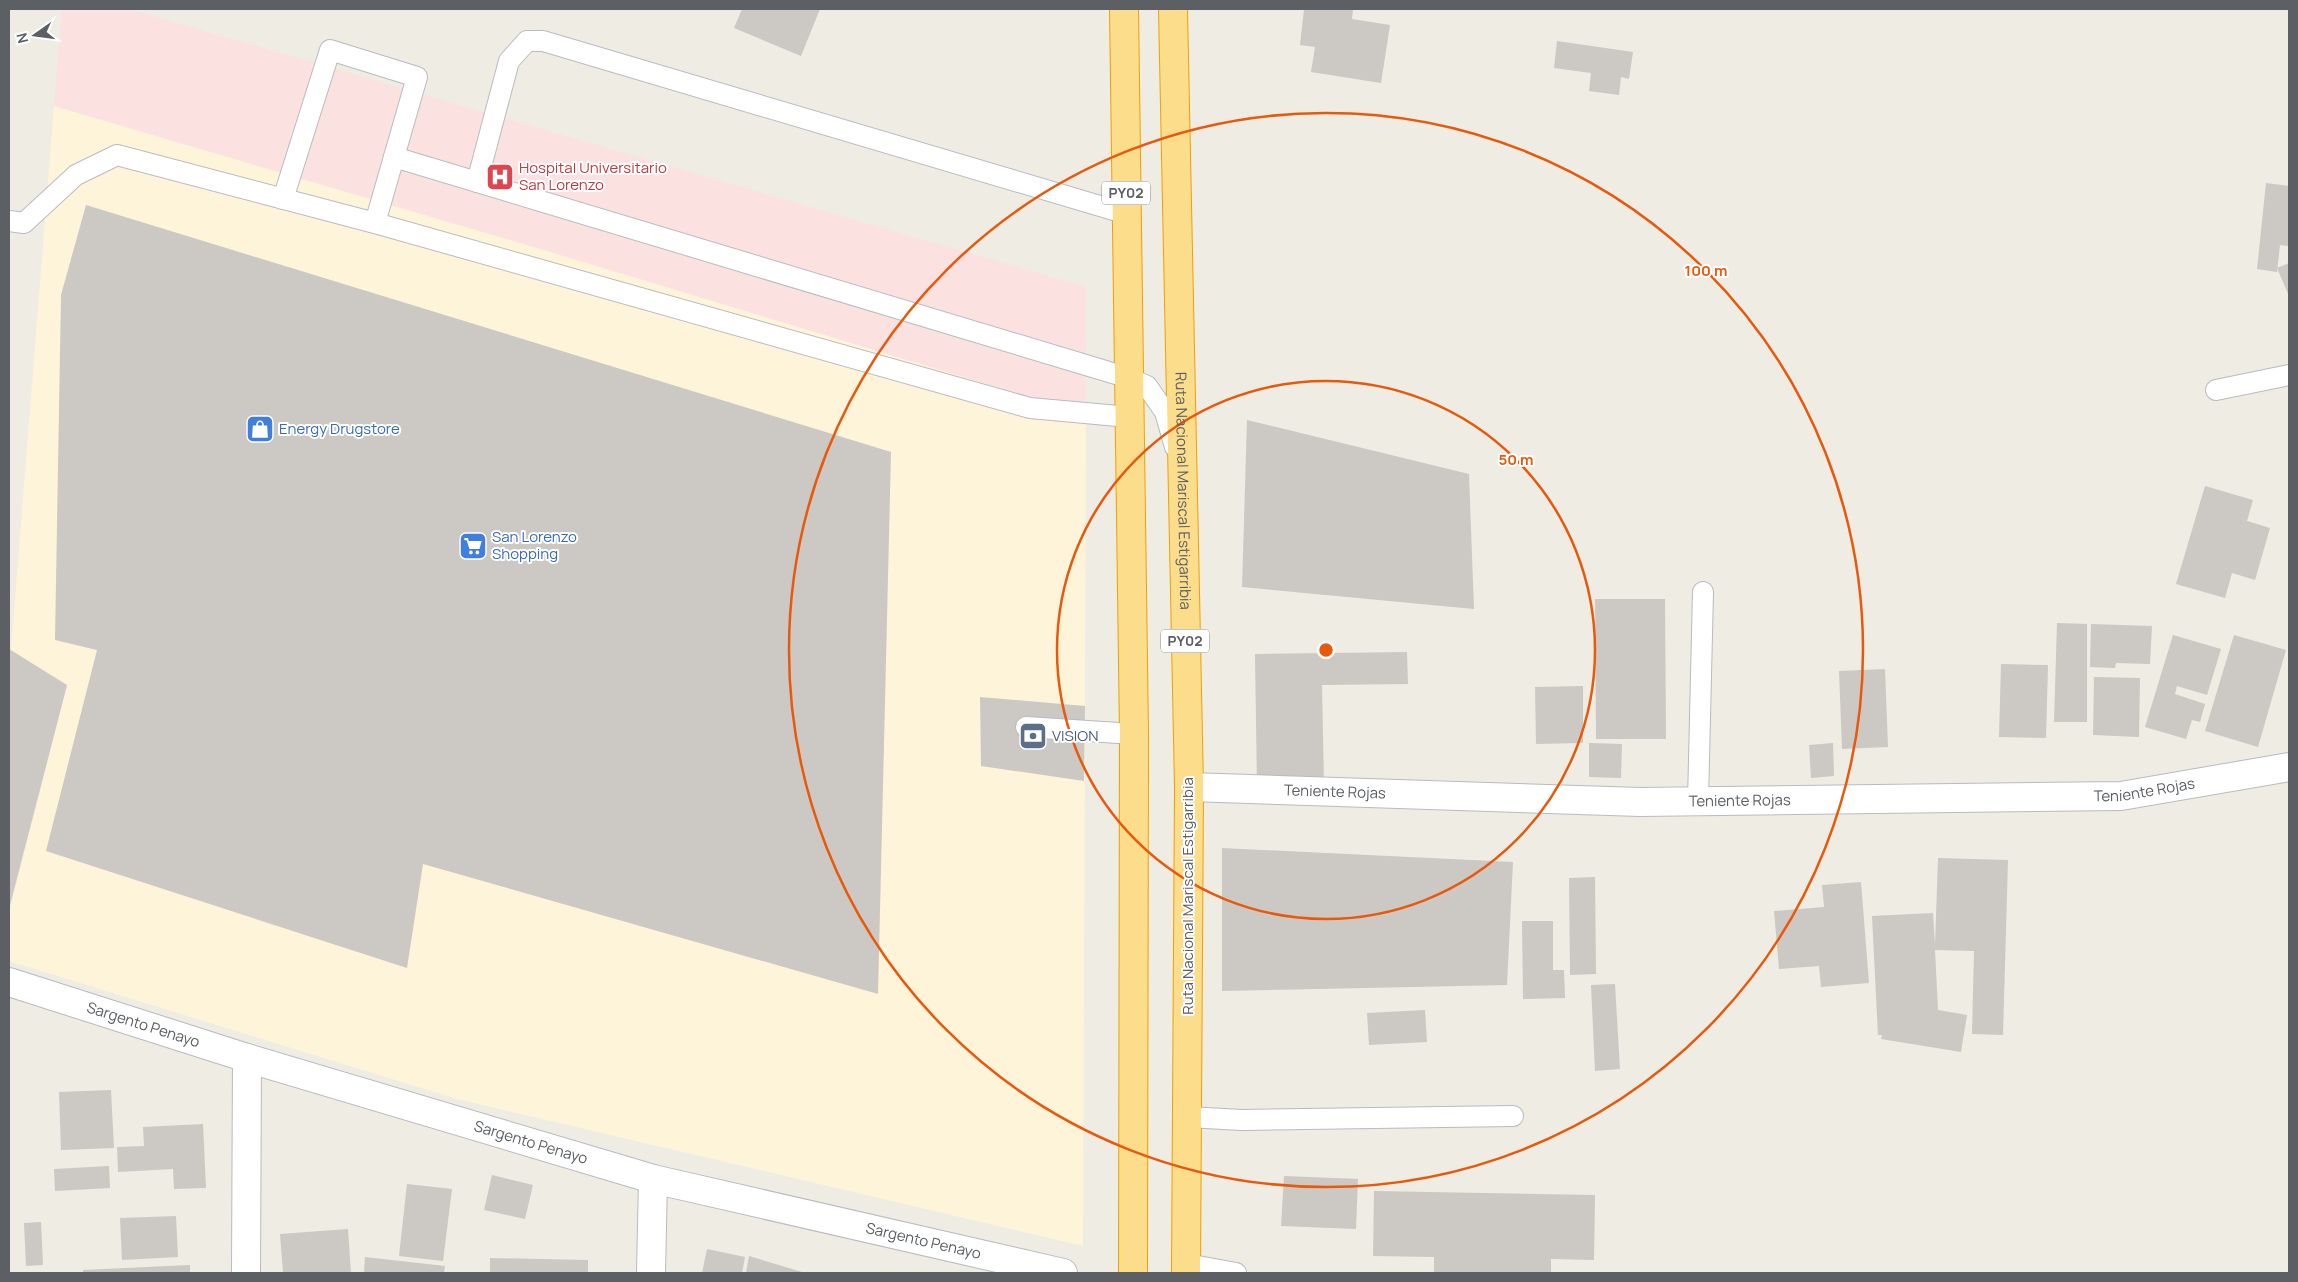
<svg xmlns="http://www.w3.org/2000/svg" width="2298" height="1282" font-family="Manrope,sans-serif">
<rect width="100%" height="100%" fill="#eeece3"/>
<!-- commercial -->
<polygon fill="#fef4d9" points="54,106 534,247 1086,414 1083,1246 457,1099 9,961 9,912 67,686 11,650"/>
<!-- medical -->
<polygon fill="#fbe1e0" points="62,9 129,9 1086,287 1086,414 534,247 54,106"/>
<!-- building -->
<g fill="#ccc8c3">
<polygon points="742,9 820,9 801,56 734,28"/>
<polygon points="1304,9 1353,9 1352,19 1390,25 1381,83 1311,72 1315,47 1300,45"/>
<polygon points="1557,41 1633,52 1629,79 1621,77 1619,95 1589,91 1591,73 1554,68"/>
<polygon points="2266,183 2289,186 2289,246 2280,245 2277,272 2257,269"/>
<polygon points="86,205 891,452 878,994 423,864 407,968 46,851 97,650 55,640 61,295"/>
<polygon points="2289,263 2289,296 2277,268"/>
<polygon points="1247,420 1469,474 1474,609 1242,587"/>
<polygon points="2205,486 2253,500 2247,521 2270,528 2255,580 2232,573 2225,598 2176,584"/>
<polygon points="1595,599 1665,599 1666,739 1596,739"/>
<polygon points="2057,623 2087,624 2087,722 2054,722"/>
<polygon points="2091,624 2152,626 2150,664 2116,663 2115,668 2090,667"/>
<polygon points="2173,635 2221,649 2207,695 2177,686 2175,694 2205,704 2200,722 2192,720 2186,739 2145,727"/>
<polygon points="2234,635 2286,650 2258,747 2205,731"/>
<polygon points="9,649 67,685 9,909"/>
<polygon points="1407,652 1408,684 1322,685 1324,786 1257,787 1255,654"/>
<polygon points="2001,664 2048,665 2046,738 1999,737"/>
<polygon points="1885,669 1888,747 1842,749 1839,671"/>
<polygon points="2094,677 2140,678 2139,737 2093,735"/>
<polygon points="1583,686 1583,743 1536,744 1535,687"/>
<polygon points="980,697 1085,706 1084,781 981,766"/>
<polygon points="1589,743 1622,744 1621,778 1589,777"/>
<polygon points="1833,743 1834,776 1811,778 1809,745"/>
<polygon points="1222,848 1513,862 1507,985 1222,991"/>
<polygon points="1938,858 2008,860 2003,1035 1972,1034 1974,951 1935,950 1938,1010 1967,1015 1961,1052 1881,1039 1882,1035 1878,1035 1872,916 1933,913 1935,945"/>
<polygon points="1595,877 1596,974 1570,975 1569,878"/>
<polygon points="1861,882 1869,983 1821,987 1819,966 1779,969 1774,911 1824,907 1822,885"/>
<polygon points="1522,921 1553,921 1553,970 1564,970 1565,998 1523,999"/>
<polygon points="1615,984 1620,1069 1595,1071 1591,985"/>
<polygon points="1425,1010 1427,1042 1369,1045 1367,1013"/>
<polygon points="111,1090 114,1148 61,1150 59,1092"/>
<polygon points="203,1124 206,1188 174,1189 173,1169 118,1172 117,1147 144,1146 143,1127"/>
<polygon points="109,1166 110,1188 55,1191 54,1169"/>
<polygon points="492,1175 533,1185 525,1219 484,1210"/>
<polygon points="1284,1176 1358,1179 1356,1229 1281,1226"/>
<polygon points="407,1184 452,1189 443,1261 399,1256"/>
<polygon points="1374,1191 1595,1195 1594,1260 1551,1259 1551,1273 1434,1273 1434,1257 1373,1256"/>
<polygon points="176,1216 178,1257 122,1260 120,1218"/>
<polygon points="41,1222 43,1265 26,1266 24,1223"/>
<polygon points="348,1229 351,1273 283,1273 280,1234"/>
<polygon points="707,1249 745,1257 742,1273 702,1273"/>
<polygon points="749,1256 802,1272 802,1273 746,1273"/>
<polygon points="365,1257 445,1266 444,1273 364,1273"/>
<polygon points="490,1258 588,1260 588,1273 490,1273"/>
<polygon points="190,1265 190,1273 83,1273 83,1270"/>
</g>
<g fill="none" stroke-linecap="round" stroke-linejoin="round">
<!-- lane casing -->
<g stroke="#b9bbc0" stroke-width="22">
<g id="lane">
<polyline points="394,157 1129,378 1147,386 1165,412 1175,447"/>
<polyline points="477,182 509,61 527,41 543,41 1127,214"/>
<polyline points="283,199 330,50 417,77 375,223"/>
<polyline points="9,221 24,223 76,175 117,155 375,223 1030,408 1129,417"/>
<polyline points="2216,390 2289,375"/>
<polyline points="1026,727 1134,734"/>
<polyline points="1698,802 1703,592"/>
<polyline points="1187,1117 1242,1120 1513,1116"/>
<polyline points="1187,1264 1236,1273"/>
</g>
</g>
<!-- street casing -->
<g stroke="#b9bbc0" stroke-width="30">
<g id="street">
<path id="s1" d="M1189,787L1640,802L2121,796L2289,767"/>
<polyline points="246,1273 247,1058"/>
<polyline points="651,1273 653,1179"/>
</g>
</g>
<!-- secondary casing -->
<g stroke="#b7bac0" stroke-width="30">
<g id="secondary">
<path id="s2" d="M9,982L247,1058L653,1179L1063,1273"/>
</g>
</g>
<!-- highway casing -->
<g stroke="#f1a001" stroke-width="30">
<g id="highway">
<polyline points="1124,9 1134,734 1133,1273"/>
<path id="s3" d="M1173,9L1189,787L1186,1273"/>
</g>
</g>
<!-- lane -->
<use href="#lane" stroke="#fff" stroke-width="20"/>
<!-- street -->
<use href="#street" stroke="#fff" stroke-width="28"/>
<!-- secondary -->
<use href="#secondary" stroke="#fff" stroke-width="28"/>
<!-- highway -->
<use href="#highway" stroke="#fcdd8c" stroke-width="28"/>
</g>
<!-- distance rings -->
<g fill="none" stroke="#e8590c" stroke-width="2.5">
<circle cx="1326" cy="650" r="269"/>
<circle cx="1326" cy="650" r="537"/>
</g>
<!-- icons -->
<defs>
<g id="hospital-square" transform="scale(1.4375)"><rect x="-9" y="-9" width="18" height="18" rx="4" fill="#e0444e" stroke="#fff"/><path d="M-5-5h3v3.5h4V-5h3V5h-3V1.5h-4V5h-3Z" fill="#fff"/></g>
<g id="shop-square" transform="scale(1.4375)"><rect x="-9" y="-9" width="18" height="18" rx="4" fill="#3f7fe0" stroke="#fff"/><path d="M-5-2.5h2.3a2.7 3.5 0 0 1 5.4 0H5L5.5 6h-11ZM-1.5-2.5h3a1.5 2.3 0 0 0-3 0Z" fill="#fff"/></g>
<g id="supermarket-square" transform="scale(1.4375)"><rect x="-9" y="-9" width="18" height="18" rx="4" fill="#3f7fe0" stroke="#fff"/><path d="M-6-5.5h2.5l.6 2H6L4.5 2H-2.5L-4.4-4H-6ZM-1.5 3.2a1.3 1.3 0 1 0 .1 0ZM3 3.2a1.3 1.3 0 1 0 .1 0Z" fill="#fff"/></g>
<g id="bank-square" transform="scale(1.4375)"><rect x="-9" y="-9" width="18" height="18" rx="4" fill="#5c6f8a" stroke="#fff"/><path d="M-6-4H6V4H-6ZM0-2.3a2.3 2.3 0 1 0 0 4.6a2.3 2.3 0 1 0 0-4.6Z" fill="#fff"/></g>
</defs>
<g fill-rule="evenodd">
<use href="#hospital-square" x="500" y="177"/>
<use href="#shop-square" x="260" y="429"/>
<use href="#supermarket-square" x="473" y="546"/>
<use href="#bank-square" x="1033" y="736"/>
</g>
<g text-anchor="middle" stroke-width="4" stroke-linejoin="round" paint-order="stroke">
<!-- shield labels -->
<g fill="#fff" stroke="#8d9092" stroke-width="1">
<rect x="1102" y="181.5" width="48" height="23" rx="4"/>
<rect x="1161" y="629.5" width="48" height="23" rx="4"/>
</g>
<g font-size="14" font-weight="bold" fill="#5c6064">
<text x="1126" y="198">PY02</text>
<text x="1185" y="646">PY02</text>
</g>
<!-- health labels -->
<g font-size="15" fill="#be3a42" stroke="#fff" text-anchor="start">
<text x="519" y="173">Hospital Universitario<tspan x="519" dy="17">San Lorenzo</tspan></text>
</g>
<!-- shop labels -->
<g font-size="15" fill="#366cbe" stroke="#fff" text-anchor="start">
<text x="279" y="434">Energy Drugstore</text>
<text x="492" y="542">San Lorenzo<tspan x="492" dy="17">Shopping</tspan></text>
</g>
<!-- street labels -->
<g font-size="15" fill="#5c6064" stroke="#fff">
<text dy="5" stroke="none"><textPath href="#s3" startOffset="482">Ruta Nacional Mariscal Estigarribia</textPath></text>
<text dy="5" stroke="none"><textPath href="#s1" startOffset="956">Teniente Rojas</textPath></text>
<text dy="5" stroke="none"><textPath href="#s1" startOffset="146">Teniente Rojas</textPath></text>
<text dy="5" stroke="none"><textPath href="#s1" startOffset="551">Teniente Rojas</textPath></text>
<text transform="translate(1188 896) rotate(-90)" y="5">Ruta Nacional Mariscal Estigarribia</text>
<text dy="5" stroke="none"><textPath href="#s2" startOffset="141">Sargento Penayo</textPath></text>
<text dy="5" stroke="none"><textPath href="#s2" startOffset="546">Sargento Penayo</textPath></text>
<text dy="5" stroke="none"><textPath href="#s2" startOffset="951">Sargento Penayo</textPath></text>
</g>
<!-- service labels -->
<g font-size="15" fill="#4e5e75" stroke="#fff" text-anchor="start">
<text x="1052" y="741">VISION</text>
</g>
</g>
<circle cx="1326" cy="650" r="8" fill="#e8590c" stroke="#fff" stroke-width="2.5"/>
<g font-size="15" text-anchor="middle" font-weight="bold" fill="#e8590c" stroke="#fff" stroke-width="4" stroke-linejoin="round" paint-order="stroke">
<text x="1706" y="276">100 m</text>
<text x="1516" y="465">50 m</text>
</g>
<!-- border -->
<rect width="2298" height="1282" fill="none" stroke="#5c6064" stroke-width="20"/>
<!-- north arrow -->
<g transform="translate(35 35) rotate(256)" stroke="#ffffff" stroke-width="4" paint-order="stroke">
<path d="M0-4L9 19L0 12L-9 19Z" fill="#5c6064"/>
<text y="-8" font-size="14" font-weight="bold" text-anchor="middle" fill="#5c6064">N</text>
</g>
</svg>
